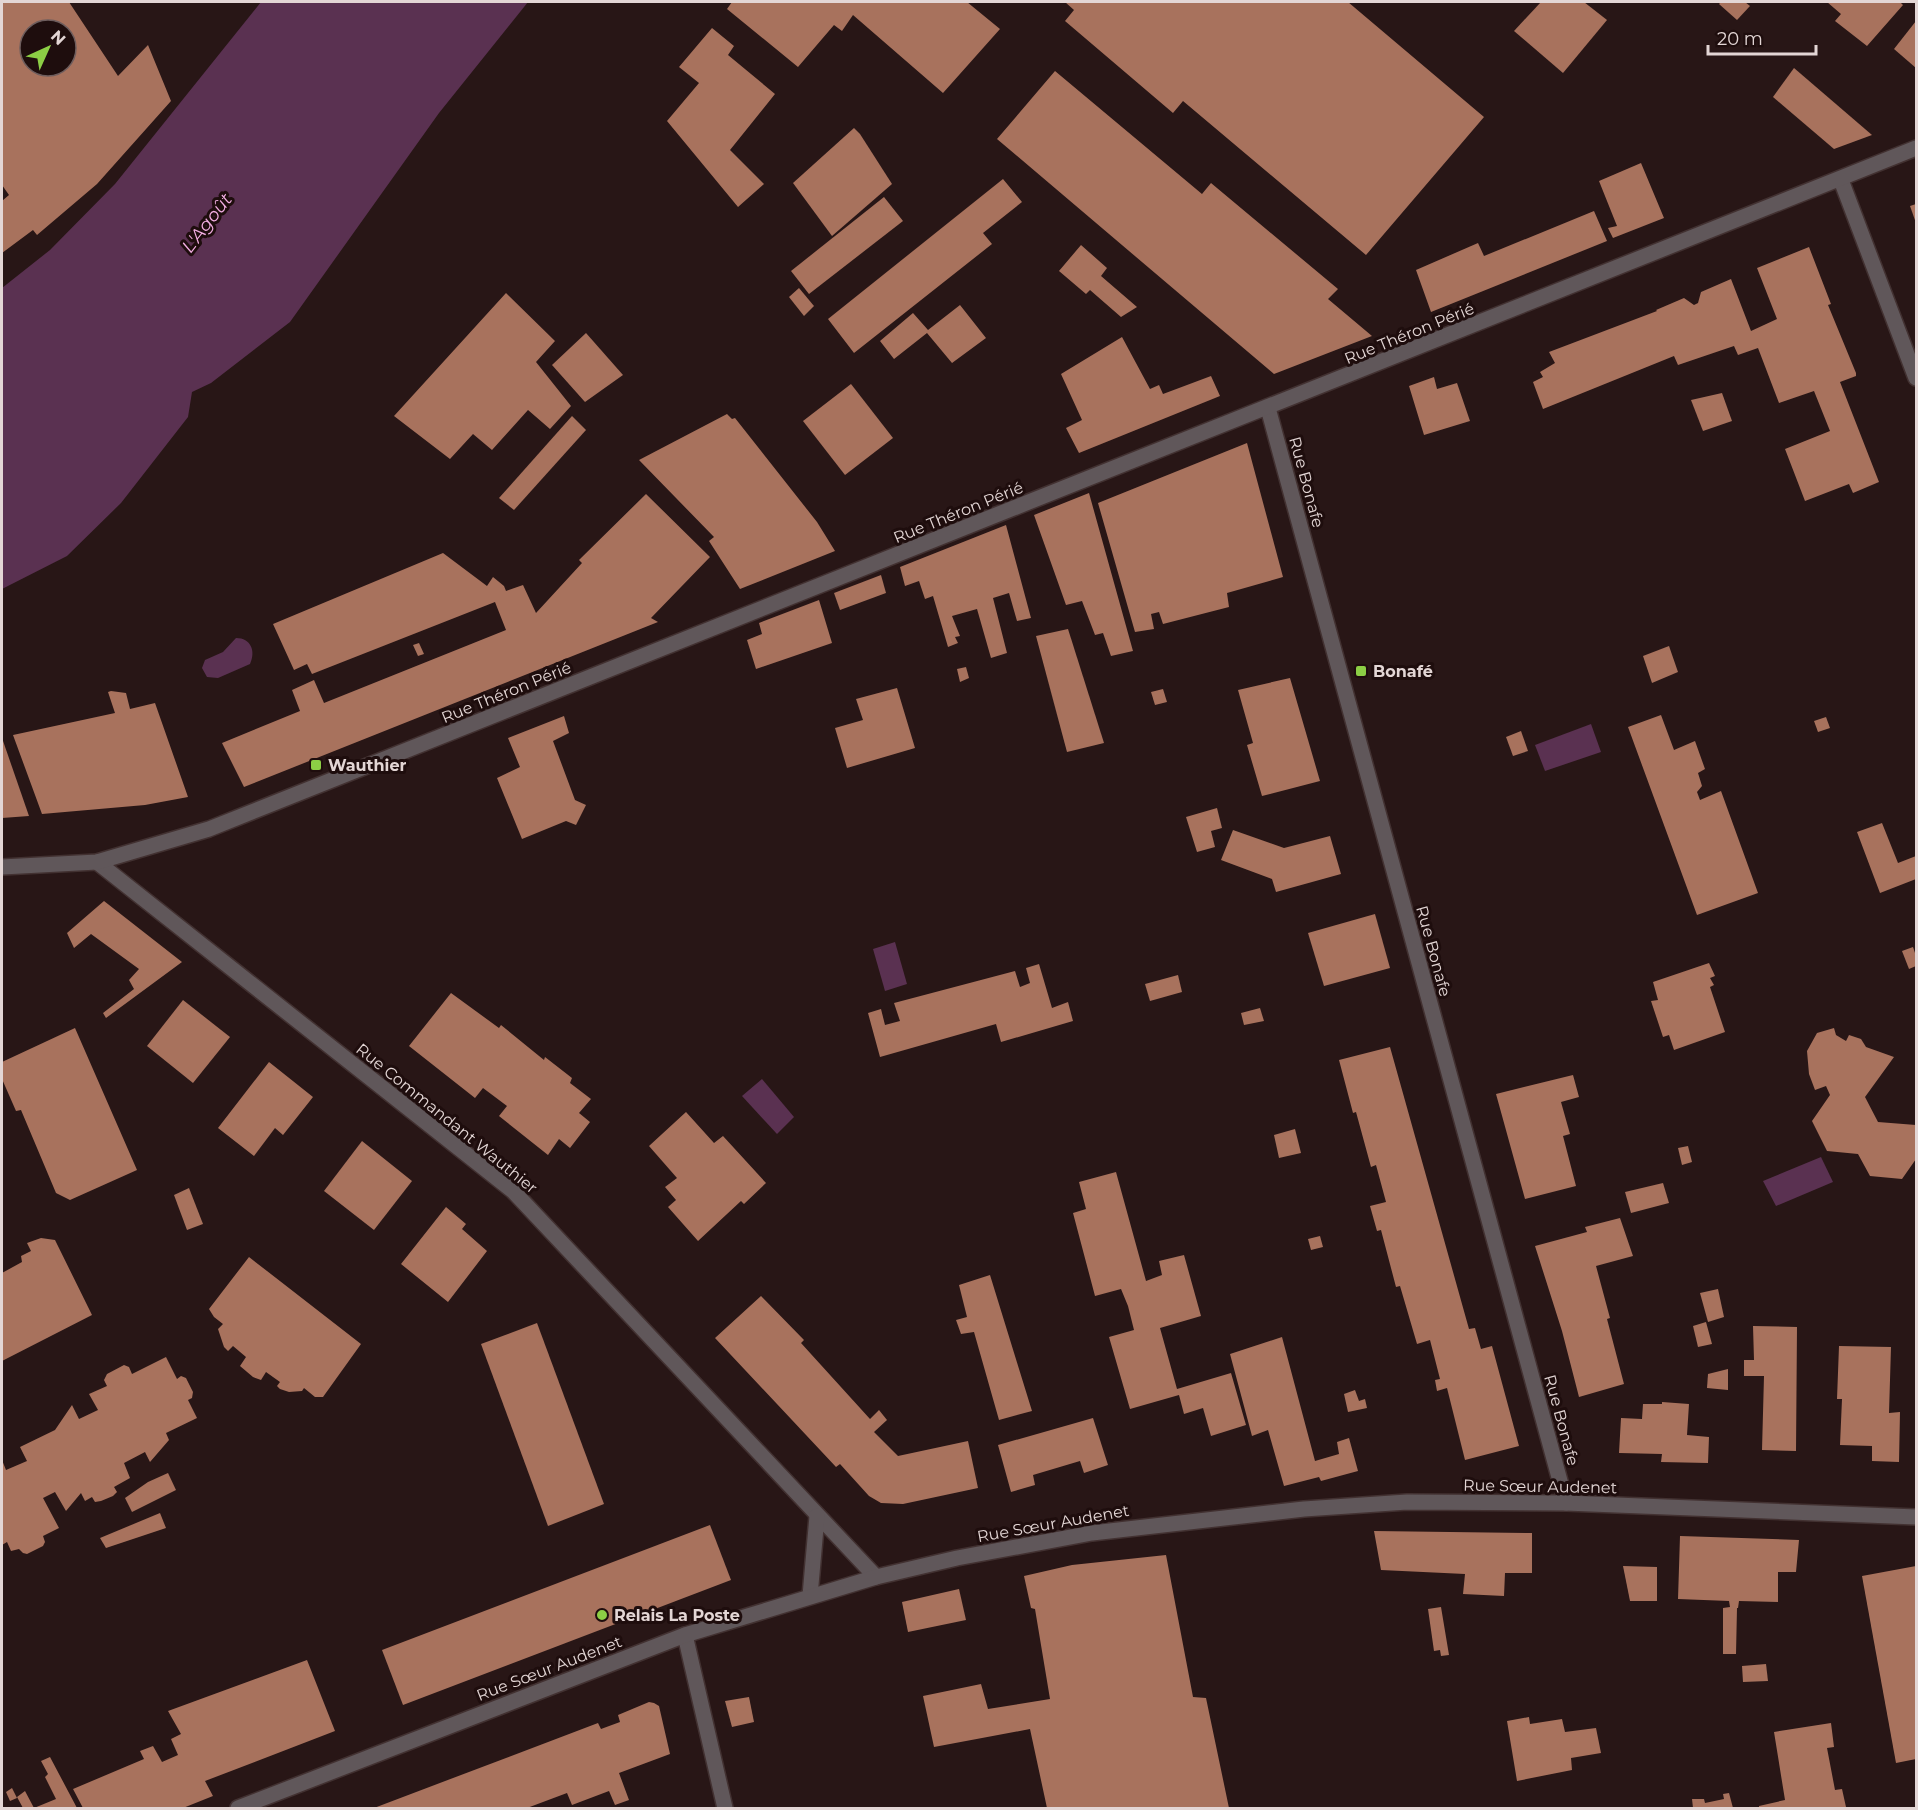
<svg xmlns="http://www.w3.org/2000/svg" width="1918" height="1810" font-family="Montserrat,sans-serif">
<rect width="100%" height="100%" fill="#281616"/>
<!-- water -->
<g fill="#5a3151">
<polygon points="261,2 528,2 439,113 290,322 211,383 192,392 188,417 121,503 67,556 2,589 2,288 50,250 115,184"/>
<path d="M236,638C251,638 256,651 250,664L218,678L207,677L202,668L205,660L223,652Z"/>
<polygon points="1591,724 1601,752 1545,771 1535,745"/>
<polygon points="895,942 907,984 885,991 873,949"/>
<polygon points="762,1079 794,1117 777,1134 742,1096"/>
<polygon points="1821,1157 1833,1182 1776,1206 1763,1181"/>
</g>
<!-- building -->
<g fill="#a8725d" fill-rule="evenodd">
<path d="M2,2H69L118,76L148,45L171,101L97,184L37,235L33,230L2,253V201L9,195L2,185ZM30,30H66V66H30Z"/>
<polygon points="732,2 967,2 1000,29 943,93 853,15 842,31 834,25 798,67 727,9"/>
<polygon points="1065,2 1348,2 1484,117 1366,255 1183,101 1173,113 1065,21 1074,10"/>
<polygon points="1541,2 1584,2 1607,20 1563,73 1514,31"/>
<polygon points="1721,2 1745,2 1750,6 1737,20 1719,4"/>
<polygon points="1827,2 1900,2 1903,5 1867,46 1835,21 1841,14"/>
<polygon points="1916,21 1916,68 1894,49"/>
<polygon points="712,28 734,46 728,55 775,94 730,150 764,184 738,207 667,121 699,83 679,67"/>
<polygon points="1794,68 1872,135 1834,149 1773,97"/>
<polygon points="1055,71 1202,194 1211,183 1338,289 1328,299 1372,336 1274,374 997,139"/>
<polygon points="854,128 860,134 892,184 832,236 793,183"/>
<polygon points="1641,163 1664,218 1613,238 1608,228 1617,226 1599,181"/>
<polygon points="1003,179 1022,202 983,233 992,244 854,353 828,319"/>
<polygon points="884,197 903,221 809,294 791,271"/>
<polygon points="1916,204 1916,223 1910,206"/>
<polygon points="1594,211 1607,241 1431,312 1416,270 1478,243 1484,256"/>
<polygon points="1081,245 1107,268 1101,276 1137,307 1121,317 1090,290 1086,294 1059,271"/>
<polygon points="1809,247 1831,304 1828,305 1856,373 1856,376 1840,382 1879,482 1853,493 1849,484 1805,501 1785,449 1830,431 1814,391 1779,403 1758,348 1738,355 1734,346 1678,365 1674,356 1543,409 1533,382 1543,377 1540,372 1555,363 1549,352 1657,311 1656,310 1684,298 1694,305 1698,303 1701,292 1731,279 1751,331 1777,319 1757,268"/>
<polygon points="799,288 814,306 804,316 789,297"/>
<polygon points="506,293 555,341 536,362 571,406 550,429 528,410 492,450 473,434 450,459 394,416"/>
<polygon points="960,305 986,338 952,363 927,333 894,359 880,341 913,313 928,330"/>
<polygon points="586,333 623,375 585,402 552,365"/>
<polygon points="1122,337 1150,389 1159,385 1163,394 1211,376 1220,396 1079,453 1066,428 1082,420 1061,374"/>
<polygon points="1434,377 1437,389 1457,383 1470,421 1424,435 1409,386"/>
<polygon points="851,384 893,438 845,475 803,421"/>
<polygon points="1722,393 1732,421 1703,431 1691,400"/>
<polygon points="727,414 732,419 735,418 817,522 835,551 740,589 709,541 714,537 639,460"/>
<polygon points="572,416 586,430 514,510 499,498"/>
<polygon points="1247,443 1283,577 1227,593 1229,607 1163,624 1159,612 1151,614 1154,629 1135,632 1098,503"/>
<polygon points="1089,493 1133,651 1111,656 1103,633 1095,635 1082,601 1066,605 1034,515"/>
<polygon points="646,494 710,557 651,618 658,622 244,787 222,743 300,711 292,690 314,680 324,703 506,630 495,602 312,674 307,664 294,670 273,624 443,553 487,586 493,577 504,586 506,591 523,585 536,613 582,563 579,560"/>
<polygon points="1006,525 1031,618 1017,621 1009,593 993,598 1007,653 991,658 977,609 952,616 960,636 955,637 958,643 948,647 933,596 925,599 919,581 905,586 900,567"/>
<polygon points="881,575 886,593 840,610 834,593"/>
<polygon points="819,600 832,643 756,669 747,640 762,634 759,623"/>
<polygon points="1068,629 1104,743 1067,752 1036,636"/>
<polygon points="419,643 424,654 418,656 413,645"/>
<polygon points="1669,646 1678,672 1652,683 1643,656"/>
<polygon points="966,667 969,678 960,682 957,669"/>
<polygon points="1290,678 1320,781 1262,796 1247,745 1253,743 1238,690"/>
<polygon points="897,688 915,748 847,768 835,728 863,720 856,699"/>
<polygon points="1163,689 1167,702 1155,705 1151,692"/>
<polygon points="111,691 126,693 130,709 155,703 188,797 145,805 42,814 13,735 115,713 108,692"/>
<polygon points="1661,715 1674,750 1695,741 1705,769 1698,773 1702,786 1697,792 1700,800 1721,791 1758,893 1697,915 1628,727"/>
<polygon points="564,716 569,733 553,741 575,800 586,805 576,825 566,821 522,839 497,778 520,767 508,738"/>
<polygon points="1826,717 1830,728 1818,732 1814,721"/>
<polygon points="1521,731 1528,751 1513,756 1506,737"/>
<polygon points="2,738 29,816 2,818"/>
<polygon points="1217,808 1222,828 1211,831 1215,847 1197,852 1186,817"/>
<polygon points="1882,823 1898,863 1916,856 1916,879 1880,893 1857,832"/>
<polygon points="1233,830 1284,848 1330,836 1341,874 1276,892 1272,879 1221,860"/>
<polygon points="104,901 182,962 106,1018 103,1013 134,989 129,980 139,969 91,934 74,948 67,933"/>
<polygon points="1375,914 1390,968 1324,986 1308,933"/>
<polygon points="1913,947 1916,956 1916,966 1909,969 1902,951"/>
<polygon points="1709,963 1715,976 1710,978 1714,985 1710,987 1725,1032 1674,1050 1669,1035 1663,1037 1651,1001 1658,1000 1653,982"/>
<polygon points="1039,964 1052,1008 1068,1002 1073,1021 1001,1042 996,1024 880,1057 868,1013 881,1009 885,1025 900,1021 894,1003 1015,971 1020,987 1030,983 1026,968"/>
<polygon points="1178,975 1182,992 1150,1001 1145,984"/>
<polygon points="451,993 499,1028 501,1025 544,1060 545,1057 572,1078 570,1083 591,1099 579,1113 590,1122 570,1148 559,1139 548,1155 499,1116 507,1106 483,1088 475,1098 409,1046"/>
<polygon points="183,1000 230,1037 193,1083 147,1046"/>
<polygon points="1260,1008 1264,1021 1244,1025 1241,1013"/>
<polygon points="75,1028 137,1170 70,1200 56,1193 21,1110 16,1111 2,1079 2,1062"/>
<polygon points="1834,1028 1836,1035 1846,1041 1849,1035 1861,1039 1866,1047 1894,1057 1865,1097 1878,1122 1916,1125 1916,1159 1902,1179 1870,1176 1858,1154 1827,1151 1812,1121 1830,1095 1826,1086 1815,1090 1809,1074 1807,1051 1817,1033"/>
<polygon points="1390,1047 1469,1329 1475,1328 1481,1349 1492,1346 1519,1446 1465,1460 1447,1388 1437,1391 1435,1380 1440,1379 1430,1340 1417,1344 1400,1286 1396,1287 1381,1230 1377,1231 1370,1206 1386,1202 1376,1165 1371,1167 1356,1112 1353,1113 1339,1060"/>
<polygon points="269,1062 313,1097 283,1135 275,1128 254,1156 218,1128"/>
<polygon points="1573,1075 1579,1097 1561,1102 1570,1134 1563,1136 1576,1186 1525,1199 1496,1094"/>
<polygon points="686,1112 714,1143 723,1136 766,1183 744,1204 741,1201 698,1241 668,1207 676,1200 665,1187 677,1178 649,1146"/>
<polygon points="1295,1129 1301,1153 1279,1158 1274,1135"/>
<polygon points="362,1141 412,1181 374,1230 324,1191"/>
<polygon points="1688,1146 1692,1162 1682,1165 1678,1148"/>
<polygon points="1116,1172 1146,1281 1162,1275 1159,1261 1184,1255 1201,1316 1160,1328 1177,1389 1231,1373 1246,1425 1211,1436 1203,1408 1184,1414 1179,1395 1130,1409 1109,1337 1134,1330 1128,1306 1121,1289 1095,1296 1073,1213 1086,1209 1079,1182"/>
<polygon points="1663,1183 1669,1203 1631,1213 1625,1192"/>
<polygon points="189,1188 203,1224 187,1230 174,1195"/>
<polygon points="446,1207 466,1224 462,1229 487,1251 448,1302 401,1264"/>
<polygon points="1620,1218 1633,1256 1596,1266 1610,1318 1607,1319 1624,1384 1579,1397 1562,1331 1535,1246 1587,1232 1585,1227"/>
<polygon points="1320,1236 1323,1247 1311,1250 1308,1239"/>
<polygon points="41,1238 55,1240 92,1315 2,1361 2,1273 22,1262 21,1256 31,1251 27,1243"/>
<polygon points="249,1257 361,1344 323,1397 315,1397 304,1388 302,1391 289,1392 280,1389 277,1386 280,1382 266,1372 261,1380 253,1377 240,1366 246,1357 233,1346 228,1351 224,1347 218,1329 223,1324 214,1317 209,1309"/>
<polygon points="990,1275 1032,1411 999,1420 974,1332 961,1334 956,1320 967,1317 959,1285"/>
<polygon points="1718,1289 1724,1317 1708,1322 1700,1293"/>
<polygon points="761,1296 804,1340 801,1343 870,1419 879,1410 887,1420 874,1432 898,1456 968,1441 978,1488 903,1504 881,1503 869,1496 840,1464 836,1467 715,1338"/>
<polygon points="1706,1322 1712,1344 1698,1347 1693,1326"/>
<polygon points="537,1323 604,1504 548,1526 481,1344"/>
<polygon points="1753,1326 1797,1327 1796,1451 1762,1450 1764,1376 1744,1376 1744,1360 1754,1360"/>
<polygon points="1282,1337 1315,1461 1339,1454 1337,1442 1349,1438 1358,1471 1321,1481 1319,1477 1284,1486 1268,1430 1252,1436 1230,1354"/>
<polygon points="1839,1346 1891,1347 1889,1413 1900,1412 1899,1462 1872,1461 1872,1446 1840,1445 1842,1399 1837,1399"/>
<polygon points="166,1357 177,1379 181,1376 186,1378 193,1392 192,1398 188,1400 197,1418 166,1433 169,1440 150,1462 145,1452 124,1463 130,1478 114,1487 117,1492 113,1496 101,1501 95,1502 92,1497 85,1501 81,1493 66,1511 55,1492 43,1498 59,1528 43,1536 45,1542 43,1546 27,1554 23,1553 19,1549 11,1551 7,1542 2,1545 2,1460 6,1470 27,1461 20,1447 55,1430 72,1405 79,1419 98,1410 89,1394 107,1386 104,1380 107,1374 124,1365 129,1367 132,1374"/>
<polygon points="1728,1369 1728,1390 1707,1388 1708,1374"/>
<polygon points="1355,1390 1359,1401 1365,1399 1367,1408 1348,1412 1344,1394"/>
<polygon points="1662,1402 1689,1404 1687,1435 1709,1437 1708,1463 1661,1462 1662,1454 1619,1453 1621,1418 1642,1419 1643,1404 1662,1404"/>
<polygon points="1093,1418 1108,1465 1084,1473 1080,1461 1033,1475 1035,1485 1011,1492 998,1445"/>
<polygon points="168,1473 176,1490 132,1512 125,1498 148,1482"/>
<polygon points="160,1513 166,1528 106,1548 100,1538"/>
<polygon points="710,1525 731,1580 403,1705 382,1650"/>
<polygon points="1374,1531 1532,1533 1532,1573 1505,1573 1504,1596 1463,1594 1465,1574 1381,1570"/>
<polygon points="1680,1536 1799,1540 1796,1572 1778,1572 1778,1602 1739,1601 1738,1608 1737,1608 1736,1654 1723,1654 1723,1608 1730,1607 1729,1601 1678,1599"/>
<polygon points="1166,1555 1193,1697 1206,1698 1229,1808 1047,1808 1030,1729 934,1747 923,1696 981,1684 988,1709 1050,1699 1035,1609 1031,1608 1024,1576 1072,1565"/>
<polygon points="1623,1566 1657,1567 1657,1601 1630,1601"/>
<polygon points="1916,1566 1916,1759 1896,1763 1862,1576"/>
<polygon points="959,1589 966,1620 908,1632 902,1602"/>
<polygon points="1441,1607 1449,1655 1441,1656 1440,1650 1434,1651 1428,1609"/>
<polygon points="307,1660 335,1731 205,1781 213,1796 183,1808 83,1808 73,1789 144,1759 140,1751 153,1746 162,1762 178,1755 171,1739 181,1734 168,1711"/>
<polygon points="1766,1664 1768,1681 1743,1682 1742,1666"/>
<polygon points="749,1697 754,1722 732,1727 725,1701"/>
<polygon points="649,1702 654,1703 659,1706 670,1754 619,1773 629,1800 615,1805 609,1791 572,1805 567,1793 527,1808 374,1808 598,1723 601,1729 620,1722 618,1715"/>
<polygon points="1529,1717 1530,1724 1562,1719 1565,1732 1596,1728 1601,1753 1571,1758 1572,1770 1517,1781 1507,1721"/>
<polygon points="1831,1723 1834,1747 1827,1748 1835,1790 1842,1789 1846,1807 1759,1808 1759,1806 1785,1800 1774,1732"/>
<polygon points="50,1757 77,1808 23,1808 17,1797 25,1791 34,1808 56,1799 45,1777 48,1774 41,1761"/>
<polygon points="12,1788 17,1798 10,1801 6,1792"/>
<polygon points="1729,1793 1733,1808 1693,1808 1692,1799 1704,1799 1705,1803 1724,1799 1723,1794"/>
</g>
<g fill="none" stroke-linecap="round" stroke-linejoin="round">
<!-- minor casing -->
<g stroke="#423131" stroke-width="18">
<g id="minor">
<polyline points="1841,180 1916,378"/>
<polyline points="1268,408 1566,1503"/>
<polyline points="685,1635 725,1808"/>
</g>
</g>
<!-- tertiary casing -->
<g stroke="#423131" stroke-width="18">
<g id="tertiary">
<polyline points="97,862 513,1191 876,1577"/>
<polyline points="2,867 97,862 209,829 1916,148"/>
<polyline points="810,1596 817,1516"/>
<polyline points="238,1808 685,1635 876,1577 957,1558 1092,1533 1304,1509 1407,1502 1566,1503 1916,1517"/>
</g>
</g>
<!-- minor -->
<use href="#minor" stroke="#60575a" stroke-width="15"/>
<!-- tertiary -->
<use href="#tertiary" stroke="#60575a" stroke-width="15"/>
</g>
<!-- markers -->
<g fill="#8cce45" stroke="#1e0d0d" stroke-width="2">
<rect x="1355" y="665" width="12" height="12" rx="3"/>
<rect x="310" y="759" width="12" height="12" rx="3"/>
<circle cx="602" cy="1615" r="6"/>
</g>
<g text-anchor="middle" stroke-width="6" stroke-linejoin="round" paint-order="stroke">
<!-- street labels -->
<g font-size="16" fill="#e3d6d5" stroke="#1e0d0d">
<text transform="translate(1409 333) rotate(-22)" y="6">Rue Théron Périé</text>
<text transform="translate(1307 482) rotate(75)" y="6">Rue Bonafe</text>
<text transform="translate(958 512) rotate(-22)" y="6">Rue Théron Périé</text>
<text transform="translate(506 692) rotate(-22)" y="6">Rue Théron Périé</text>
<text transform="translate(1434 951) rotate(75)" y="6">Rue Bonafe</text>
<text transform="translate(447 1118) rotate(39)" y="6">Rue Commandant Wauthier</text>
<text transform="translate(1562 1420) rotate(75)" y="6">Rue Bonafe</text>
<text transform="translate(1540 1486) rotate(1)" y="6">Rue Sœur Audenet</text>
<text transform="translate(1053 1523) rotate(-10)" y="6">Rue Sœur Audenet</text>
<text transform="translate(549 1668) rotate(-21)" y="6">Rue Sœur Audenet</text>
</g>
<!-- poi labels -->
<g font-size="16" font-weight="bold" fill="#e3d6d5" stroke="#1e0d0d" text-anchor="start">
<text x="1373" y="677">Bonafé</text>
<text x="328" y="771">Wauthier</text>
<text x="614" y="1621">Relais La Poste</text>
</g>
<!-- water labels -->
<g font-size="18" font-style="italic" fill="#f3aee3" stroke="#1e0d0d">
<text transform="translate(207 223) rotate(-52)" y="6">L'Agoût</text>
</g>
</g>
<!-- border -->
<rect width="1918" height="1810" fill="none" stroke="#e3d6d5" stroke-width="6"/>
<!-- north arrow -->
<g transform="translate(48 48) rotate(45)"><circle r="28" fill="#1e0d0d" stroke="#6d5d5d" stroke-width="1.5"/>
<path d="M0-4.5L10 22L0 15L-10 22Z" fill="#8cce45"/>
<text y="-9" font-size="16" font-weight="bold" text-anchor="middle" fill="#e3d6d5">N</text>
</g>
<!-- scale -->
<path d="M1708 45v9h108v-9" fill="none" stroke="#e3d6d5" stroke-width="3"/>
<text x="1717" y="45" font-size="18" fill="#e3d6d5" stroke="#1e0d0d" stroke-width="4.5" paint-order="stroke">20 m</text>
</svg>
